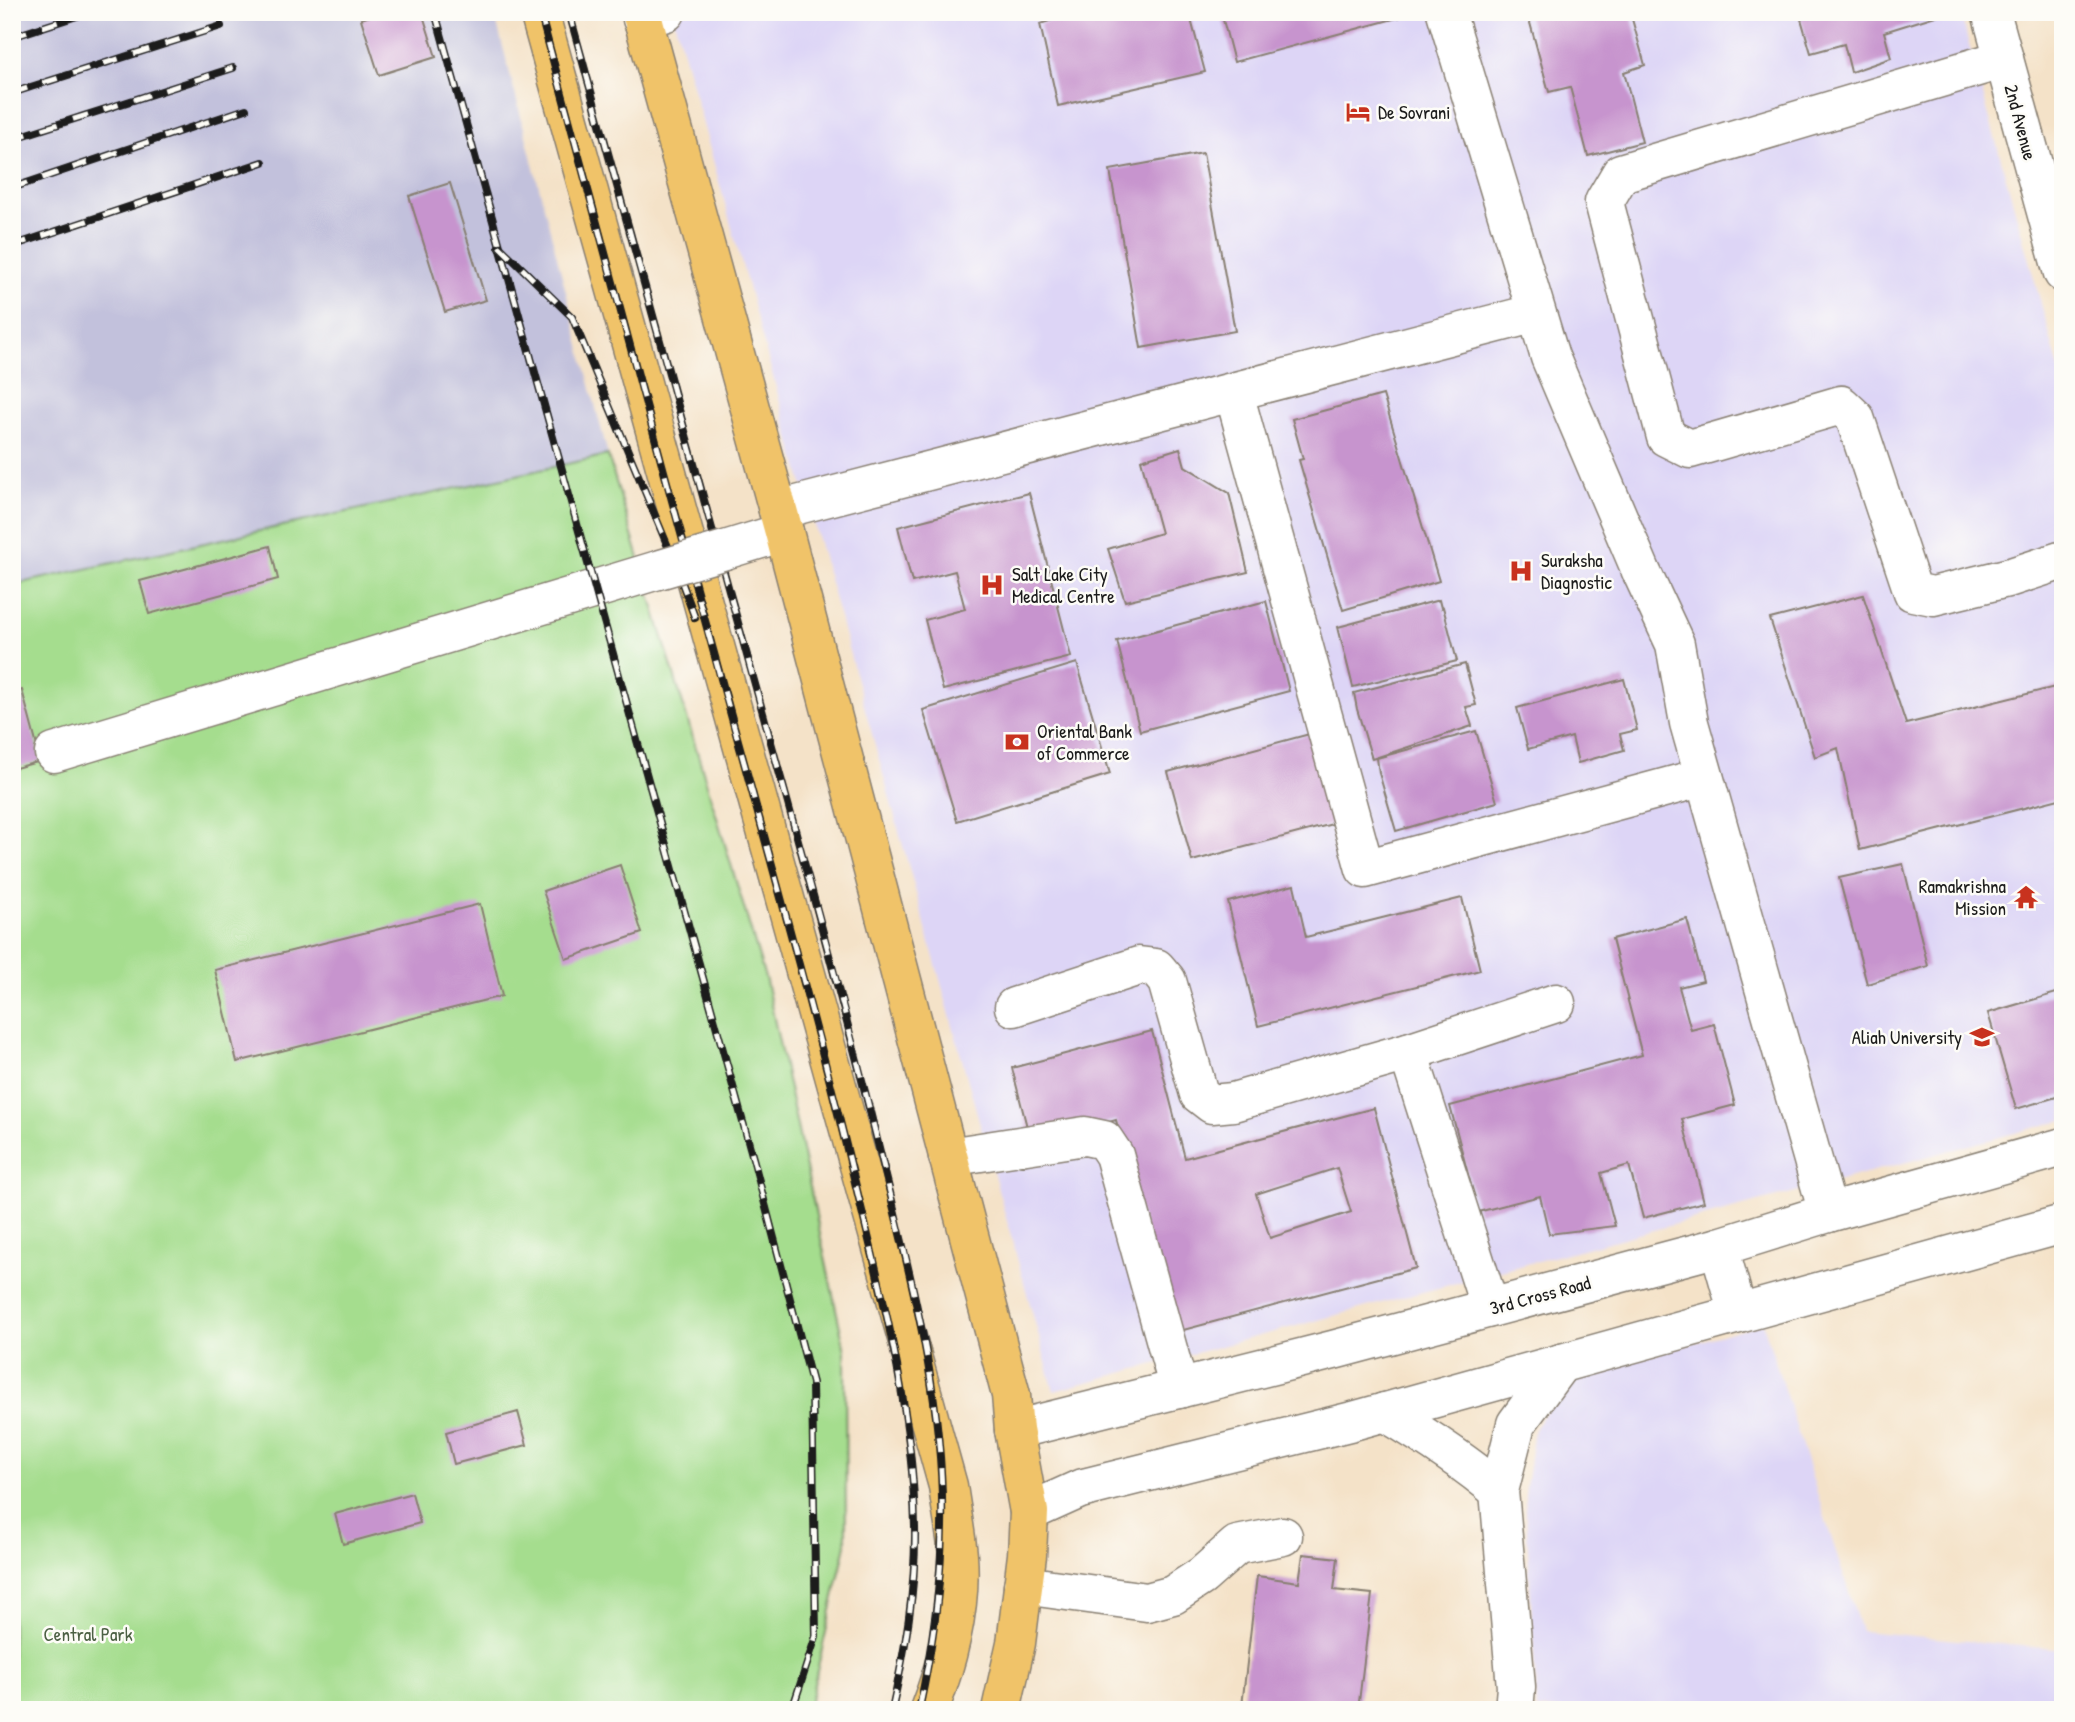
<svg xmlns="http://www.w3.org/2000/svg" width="2075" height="1722" font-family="'Patrick Hand',sans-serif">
<rect width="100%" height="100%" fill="#fdfcf7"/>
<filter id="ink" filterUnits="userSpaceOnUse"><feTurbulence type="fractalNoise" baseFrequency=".0143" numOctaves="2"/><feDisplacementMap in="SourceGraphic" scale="14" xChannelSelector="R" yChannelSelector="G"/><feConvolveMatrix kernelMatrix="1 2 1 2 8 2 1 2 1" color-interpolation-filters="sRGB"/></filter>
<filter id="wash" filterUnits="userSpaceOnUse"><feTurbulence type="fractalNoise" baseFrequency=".00686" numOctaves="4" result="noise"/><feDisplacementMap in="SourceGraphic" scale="28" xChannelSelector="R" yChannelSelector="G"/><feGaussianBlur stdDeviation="1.57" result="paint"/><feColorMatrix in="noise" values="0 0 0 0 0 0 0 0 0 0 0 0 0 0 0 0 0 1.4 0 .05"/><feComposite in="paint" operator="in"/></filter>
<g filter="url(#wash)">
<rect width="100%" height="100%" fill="#f4e2c8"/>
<!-- built -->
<g fill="#ddd5f6">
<polygon points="672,12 1960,12 2063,383 2063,1120 1054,1391"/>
<polygon points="1763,1323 1861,1631 2063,1650 2063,1710 1537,1710 1525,1496 1534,1429 1570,1379"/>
</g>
<!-- industrial -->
<polygon fill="#c2c1dc" points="12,12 494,12 608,455 12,585"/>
<!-- green -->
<polygon fill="#a5dd8e" stroke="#607c55" stroke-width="2" points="608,455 766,981 845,1351 846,1545 808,1710 12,1710 12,585"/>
<g id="blocks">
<!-- building -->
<g fill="#c794ce" fill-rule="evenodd">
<polygon points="382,12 422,12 436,57 379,75 361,19"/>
<polygon points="1077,12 1189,12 1205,72 1058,106 1040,24"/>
<polygon points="1221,12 1407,12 1408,15 1234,62"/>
<polygon points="1527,12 1630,12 1645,65 1624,72 1642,142 1588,156 1570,87 1549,92"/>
<polygon points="1799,12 1945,12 1945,13 1884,32 1891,58 1851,72 1844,44 1811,53"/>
<polygon points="1203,153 1235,331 1141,348 1110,170"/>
<polygon points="450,183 486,300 445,312 409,196"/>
<polygon points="1383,395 1439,581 1343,610 1299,460 1303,459 1292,419"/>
<polygon points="1180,448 1185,466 1229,493 1248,572 1125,601 1108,549 1161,533 1141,460"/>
<polygon points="1029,493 1071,657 943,690 925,620 965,609 955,571 912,582 898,527"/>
<polygon points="270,546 278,579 149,614 140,581"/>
<polygon points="1863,595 1906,724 2063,685 2063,798 1860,850 1838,748 1815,757 1770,619"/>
<polygon points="1439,600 1441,608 1443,607 1457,661 1353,687 1338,627"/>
<polygon points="1266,601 1289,691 1140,731 1117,641"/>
<polygon points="1077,663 1110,774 957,821 923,710"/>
<polygon points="1465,664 1476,705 1466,707 1472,726 1372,759 1357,709 1354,693"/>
<polygon points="1624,679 1637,730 1620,734 1624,750 1578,763 1572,737 1528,749 1517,708"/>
<polygon points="22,690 41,761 12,769 12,693"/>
<polygon points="1476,731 1497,802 1396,831 1379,773 1377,758"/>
<polygon points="1317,732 1340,822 1192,861 1168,772"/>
<polygon points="1903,864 1928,966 1867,984 1839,878"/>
<polygon points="620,865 642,933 566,959 543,891"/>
<polygon points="1294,885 1306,937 1462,898 1480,970 1258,1026 1228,902"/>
<polygon points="480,904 502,996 237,1062 215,970"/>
<polygon points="1687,919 1703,981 1679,987 1691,1030 1714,1024 1735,1105 1682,1119 1704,1202 1643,1218 1629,1165 1601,1173 1615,1226 1549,1234 1540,1196 1478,1212 1450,1106 1642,1055 1612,939"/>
<polygon points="2063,991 2063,1095 2016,1109 1988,1013"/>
<path d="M1152,1031L1185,1158L1374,1108L1416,1268L1172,1333L1116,1120L1031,1143L1012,1068ZM1337,1168L1351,1212L1270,1238L1256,1194Z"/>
<polygon points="518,1412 527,1445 454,1464 446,1432"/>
<polygon points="412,1493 420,1523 343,1544 335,1514"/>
<polygon points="1303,1554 1338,1558 1334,1590 1372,1594 1358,1710 1270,1710 1242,1706 1257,1576 1299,1582"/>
</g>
</g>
</g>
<g filter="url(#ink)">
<use href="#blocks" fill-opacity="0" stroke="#887f72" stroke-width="2"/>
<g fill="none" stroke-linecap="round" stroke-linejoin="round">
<!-- minor casing -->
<g stroke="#887f72" stroke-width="41">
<g id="minor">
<polyline points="1446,12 1550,357 1641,571 1675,644 1689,723 1828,1213"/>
<polyline points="1991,12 2063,273"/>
<polyline points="642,19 666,12"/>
<polyline points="2004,59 1621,173 1604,202 1666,437 1690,449 1841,405 1855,418 1913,592 1933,596 2011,577 2063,560"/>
<polyline points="1234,393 1365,869 1704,777"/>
<polyline points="778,510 1536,313"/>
<polyline points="725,550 784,532"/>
<polyline points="54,753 658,570"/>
<polyline points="1014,1007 1139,966 1156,968 1167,981 1199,1094 1212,1104 1233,1102 1408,1052 1556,1003"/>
<polyline points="1408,1052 1490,1308"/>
<polyline points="948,1157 1085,1136 1104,1140 1114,1155 1179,1389"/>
<polyline points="1719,1247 1738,1314"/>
<path d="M1385,1412C1425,1436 1464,1461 1499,1491"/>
<polyline points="1014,1430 1333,1350 1719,1247 1828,1213 2063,1147"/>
<polyline points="1029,1512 1080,1489 1353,1421 2063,1224"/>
<polyline points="1023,1585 1147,1602 1173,1595 1202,1576 1237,1545 1283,1536"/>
<polyline points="1514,1710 1516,1687 1499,1491 1516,1424 1561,1363"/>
</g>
</g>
<!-- major casing -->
<g stroke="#887f72" stroke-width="41">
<g id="major">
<path d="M539,12L948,1486C951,1509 956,1532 958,1556C962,1608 948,1661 929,1710"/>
<polyline points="641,12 784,532 1011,1395 1014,1430 1029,1512 1027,1555 1016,1643 1001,1710"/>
</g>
</g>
<!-- minor -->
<use href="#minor" stroke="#fff" stroke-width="38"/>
<!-- major -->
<use href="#major" stroke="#f0c369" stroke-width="38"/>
<!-- rail casing -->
<g stroke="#1c1c1c" stroke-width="8">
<g id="rail">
<polyline points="435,12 754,1162 812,1383 816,1636 792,1710"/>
<path d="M540,12C608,264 675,515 745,766C782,902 820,1037 853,1174C881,1290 913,1407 915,1527C916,1589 905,1650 892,1710"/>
<path d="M569,12C640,269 711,526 782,782C817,909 852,1036 883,1164C912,1283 945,1404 942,1527C941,1589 932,1649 919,1710"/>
<polyline points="12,37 89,12"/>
<polyline points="12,93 221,26"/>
<polyline points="12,139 233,68"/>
<polyline points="12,188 246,109"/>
<polyline points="12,246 263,162"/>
<polyline points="499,246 572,317 674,561 695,618"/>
</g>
</g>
<!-- rail -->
<use href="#rail" stroke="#fdfcf7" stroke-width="5" stroke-dasharray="16" stroke-linecap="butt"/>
<!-- minor-bridge casing -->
<g stroke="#887f72" stroke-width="41" stroke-linecap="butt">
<polyline id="minor-bridge" points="658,570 725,550"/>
</g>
<!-- minor-bridge -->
<use href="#minor-bridge" stroke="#fff" stroke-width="38"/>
</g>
</g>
<!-- icons -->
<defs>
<g id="hotel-bare" transform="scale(1.89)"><path d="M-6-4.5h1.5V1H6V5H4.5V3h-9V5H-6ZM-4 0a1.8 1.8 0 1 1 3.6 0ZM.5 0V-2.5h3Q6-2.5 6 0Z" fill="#c8321e" stroke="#fdfcf7" stroke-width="2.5" paint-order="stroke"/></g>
<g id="hospital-bare" transform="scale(1.89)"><path d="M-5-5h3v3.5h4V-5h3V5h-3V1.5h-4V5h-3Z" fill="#c8321e" stroke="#fdfcf7" stroke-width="2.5" paint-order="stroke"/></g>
<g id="bank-bare" transform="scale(1.89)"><path d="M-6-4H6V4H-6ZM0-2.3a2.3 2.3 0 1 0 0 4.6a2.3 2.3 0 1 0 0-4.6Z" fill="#c8321e" stroke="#fdfcf7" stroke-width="2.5" paint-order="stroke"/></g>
<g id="temple-bare" transform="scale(1.89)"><path d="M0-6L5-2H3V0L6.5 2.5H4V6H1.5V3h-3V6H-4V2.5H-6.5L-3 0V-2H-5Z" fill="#c8321e" stroke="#fdfcf7" stroke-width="2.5" paint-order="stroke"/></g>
<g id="school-bare" transform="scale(1.89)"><path d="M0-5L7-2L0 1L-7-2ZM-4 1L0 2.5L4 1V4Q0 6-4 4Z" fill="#c8321e" stroke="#fdfcf7" stroke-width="2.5" paint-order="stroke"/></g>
</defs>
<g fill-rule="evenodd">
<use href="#hotel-bare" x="1358" y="112"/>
<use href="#hospital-bare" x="1521" y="571"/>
<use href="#hospital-bare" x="992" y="585"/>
<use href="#bank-bare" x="1017" y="742"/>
<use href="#temple-bare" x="2026" y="897"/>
<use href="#school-bare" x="1982" y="1037"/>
</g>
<g text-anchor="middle" stroke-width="5" stroke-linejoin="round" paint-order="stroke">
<!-- poi labels -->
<g font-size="19" fill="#1c1c1c" stroke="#fdfcf7" text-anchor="start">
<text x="1378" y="119">De Sovrani</text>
<text x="1541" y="567">Suraksha<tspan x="1541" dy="22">Diagnostic</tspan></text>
<text x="1012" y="581">Salt Lake City<tspan x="1012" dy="22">Medical Centre</tspan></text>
<text x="1037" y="738">Oriental Bank<tspan x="1037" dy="22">of Commerce</tspan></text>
<text x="2006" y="893" text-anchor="end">Ramakrishna<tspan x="2006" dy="22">Mission</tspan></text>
<text x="1962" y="1044" text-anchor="end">Aliah University</text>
</g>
<!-- street labels -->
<g font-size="19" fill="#1c1c1c" stroke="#fdfcf7">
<text transform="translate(2021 122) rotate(75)" y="7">2nd Avenue</text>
<text transform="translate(1540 1295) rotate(-15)" y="7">3rd Cross Road</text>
</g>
<!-- park labels -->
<g font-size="19" fill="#4c6044" stroke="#fdfcf7">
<text x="88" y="1641">Central Park</text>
</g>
</g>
<!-- margin -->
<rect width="2075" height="1722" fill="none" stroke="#fdfcf7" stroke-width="42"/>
</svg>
